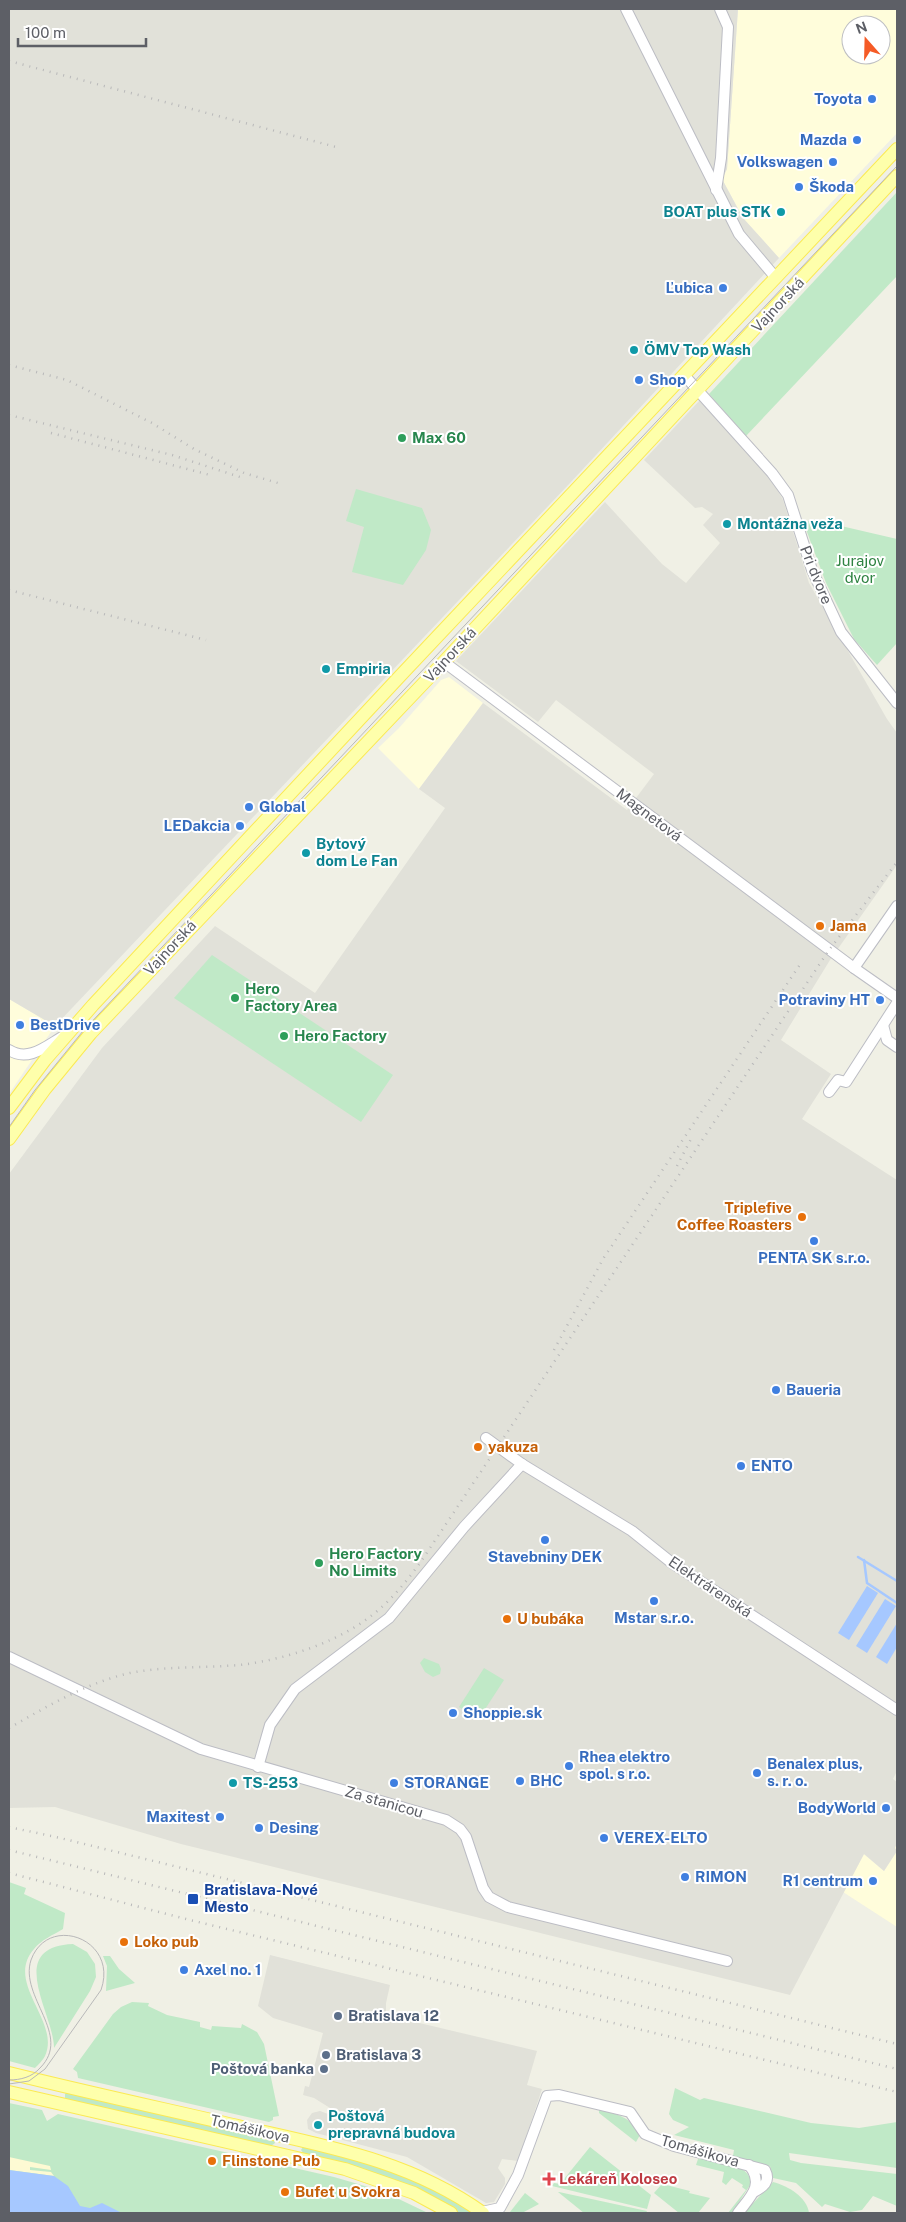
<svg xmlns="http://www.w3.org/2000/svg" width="906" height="2222" font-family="'Public Sans',sans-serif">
<rect width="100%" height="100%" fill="#f0f0e5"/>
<!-- commercial -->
<g fill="#fffddb" fill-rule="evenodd">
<path d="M738,9H897V133L779,258L743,218L722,179L727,169ZM851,25H881V55H851Z"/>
<polygon points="449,677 483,703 419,789 378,748 399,728 441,680"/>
<polygon points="9,999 55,1026 9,1094"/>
<polygon points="897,1843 897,1927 843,1892 864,1854 884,1871 897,1851 894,1848"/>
</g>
<!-- industrial -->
<g fill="#e1e1d9">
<polygon points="9,9 738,9 727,169 722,179 743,218 779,258 570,483 55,1026 9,999"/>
<polygon points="700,400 769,475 783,500 809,583 887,719 897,733 897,865 830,960 781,1040 831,1074 802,1119 897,1180 897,1771 893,1779 897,1782 897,1843 895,1848 897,1851 884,1871 864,1854 790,1995 181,1844 55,1807 9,1808 9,1174 102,1048 215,926 315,993 445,808 419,789 483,703 627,810 654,774 556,700 538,722 456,661 605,502 662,564 686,583 720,543 703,525 713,514 702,507 695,508 644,460"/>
<polygon points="270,1955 390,1985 386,2003 386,2015 537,2051 527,2085 542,2089 518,2161 502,2159 498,2168 505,2178 505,2184 494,2202 486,2203 407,2157 316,2133 308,2129 307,2120 312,2113 320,2111 328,2114 330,2108 314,2098 303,2095 305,2086 309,2087 323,2033 273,2018 258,2006"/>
</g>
<!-- green -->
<g fill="#c0e9c7">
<polygon points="897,192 897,276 746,436 709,394"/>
<polygon points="356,489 422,508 431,530 426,550 403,585 352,572 364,527 346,521"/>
<polygon points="811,519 897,539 897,643 877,665 854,639 826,583 804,524"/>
<polygon points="212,955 393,1075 361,1122 174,998"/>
<polygon points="424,1658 439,1664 441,1669 440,1674 433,1677 425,1672 420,1663"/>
<polygon points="484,1668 504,1680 478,1720 459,1707"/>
<path d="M9,1882L26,1888L24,1894L65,1913L63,1929C53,1935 41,1940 34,1949C4,1983 61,2021 45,2056C43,2060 38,2065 35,2068L9,2061Z"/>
<path d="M73,1944L87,1952L95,1964L96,1977L90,1991L54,2048C54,2014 4,1947 73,1944Z"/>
<polygon points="103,1956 110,1956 119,1969 135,1983 106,1991 107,1966"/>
<polygon points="132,2002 149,2003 148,2006 167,2015 200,2022 200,2027 211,2030 212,2026 241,2028 242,2024 257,2032 264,2044 279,2116 273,2117 273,2120 269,2122 78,2078 77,2072 73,2069 113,2014 121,2007"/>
<polygon points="675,2088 700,2100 704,2098 811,2123 859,2128 897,2122 897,2168 789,2153 790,2160 801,2163 897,2174 897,2206 873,2196 862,2210 850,2212 825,2204 822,2207 796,2183 773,2178 770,2166 743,2162 733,2156 734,2150 674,2135 689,2127 673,2120 669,2114"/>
<polygon points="67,2092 274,2140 275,2143 271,2146 65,2099 65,2094"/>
<polygon points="9,2103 42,2110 47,2121 58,2114 334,2177 382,2191 428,2213 9,2213"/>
<path d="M599,2109C616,2114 632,2117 640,2135L636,2142L599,2113Z"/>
<polygon points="303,2147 378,2165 437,2190 474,2213 458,2213 440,2202 304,2154 301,2150"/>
<polygon points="590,2147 651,2195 647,2209 552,2186 554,2183 560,2184"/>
<path d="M703,2158C722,2163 745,2162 752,2182L732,2213H728L746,2190L742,2187L743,2185L732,2178L726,2185L722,2182L724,2172L696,2165L698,2159Z"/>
<path d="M773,2182C788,2186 807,2197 809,2213H744Z"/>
<polygon points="662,2184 690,2191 689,2193 710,2198 698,2213 679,2213 654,2193"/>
<polygon points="558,2192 559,2192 647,2211 646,2213 584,2213"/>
<polygon points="525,2193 539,2204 522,2213 512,2213 510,2212"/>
</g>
<!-- sand -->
<polygon fill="#fdfad3" points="9,2157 50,2166 51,2170 30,2167 30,2170 51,2172 54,2176 9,2170"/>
<!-- water -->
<g fill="#a6c8ff">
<polygon points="867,1586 878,1593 849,1640 838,1633"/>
<polygon points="885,1599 896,1606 867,1653 856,1646"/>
<polygon points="897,1623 897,1647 887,1664 876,1657"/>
<polygon points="9,2170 54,2176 68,2186 80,2206 90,2208 102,2203 122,2213 9,2213"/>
</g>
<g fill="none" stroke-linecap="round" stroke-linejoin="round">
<!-- stream -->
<g stroke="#a6c8ff" stroke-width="2.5">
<polyline points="858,1557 897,1581"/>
<polyline points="864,1560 867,1583 897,1603"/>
</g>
<!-- minor casing -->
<g stroke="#bcbdc4" stroke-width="12">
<g id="minor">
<polyline points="626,9 739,234 776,278"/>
<polyline points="716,190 721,158 728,27 720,9"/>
<polyline points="684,375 772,473 788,495 812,570 841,632 897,703"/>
<polyline points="444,662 854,968 897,998"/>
<polyline points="854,968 897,906"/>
<polyline points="883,1025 887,1040 897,1047"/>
<path d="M9,1050C28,1062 45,1047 62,1037"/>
<polyline points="829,1092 838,1080 846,1082 897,1003"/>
<polyline points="486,1438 522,1464 632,1531 672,1563 897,1710"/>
<polyline points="9,1657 201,1749 446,1820 460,1829 466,1837 483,1888 489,1897 508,1907 727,1961"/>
<polyline points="258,1767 270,1725 295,1689 389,1618 464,1527 522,1464"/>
<path d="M482,2212L500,2208L518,2175L547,2096L559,2095L630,2112L645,2134L674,2146L765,2170C771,2182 763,2187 754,2192"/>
<path d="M738,2213C750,2197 765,2185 749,2165"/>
</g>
</g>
<!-- major casing -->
<g stroke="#fbea53" stroke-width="14">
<g id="major">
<polyline points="9,1108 45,1060 93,1005 401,675 897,149"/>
<polyline points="9,1139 45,1089 91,1033 439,667 897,176"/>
<path d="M9,2073C86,2092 164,2109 242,2127C326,2146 411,2161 483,2213"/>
<polyline points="9,2092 345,2169 414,2193 451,2213"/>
</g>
</g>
<!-- minor -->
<use href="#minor" stroke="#fff" stroke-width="10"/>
<!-- major -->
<use href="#major" stroke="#feffab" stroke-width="12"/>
<!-- tram -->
<g stroke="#b8b8b9" stroke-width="1">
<polyline points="9,1127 35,1090 83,1031 897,166"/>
<path d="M9,2080C21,2080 32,2077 40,2068C73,2035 19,1997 31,1960C48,1913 119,1939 101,1990L45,2069L29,2081L9,2084"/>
</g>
<!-- rail -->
<g stroke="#b8b8b9" stroke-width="2.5" stroke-dasharray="1 6" stroke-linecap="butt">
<polyline points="9,61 340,148"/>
<polyline points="9,365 67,380 152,423 194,449 244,473 278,483"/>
<polyline points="9,415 172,455 243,478"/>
<polyline points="51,433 210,475"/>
<polyline points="9,590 206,640"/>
<polyline points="677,1166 693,1135"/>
<polyline points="554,1350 603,1259 801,963"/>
<path d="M9,1728C48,1706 86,1683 130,1673C166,1666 203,1668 240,1665C289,1659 346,1640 383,1606C397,1593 409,1578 420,1563L829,950L897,862"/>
<polyline points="9,1827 56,1837 897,2044"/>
<polyline points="9,1850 897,2069"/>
<polyline points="9,1873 190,1920 897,2092"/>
</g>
</g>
<!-- markers -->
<g fill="#3f7fe0" stroke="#fff" stroke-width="2">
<circle cx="872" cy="99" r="5"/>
<circle cx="857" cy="140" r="5"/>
<circle cx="833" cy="162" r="5"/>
<circle cx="799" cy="187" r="5"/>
<circle cx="723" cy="288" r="5"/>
<circle cx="639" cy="380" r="5"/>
<circle cx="249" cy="807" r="5"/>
<circle cx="240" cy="826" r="5"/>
<circle cx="880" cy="1000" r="5"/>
<circle cx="20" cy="1025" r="5"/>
<circle cx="814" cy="1241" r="5"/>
<circle cx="776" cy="1390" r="5"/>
<circle cx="741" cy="1466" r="5"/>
<circle cx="545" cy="1540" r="5"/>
<circle cx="654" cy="1601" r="5"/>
<circle cx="453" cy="1713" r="5"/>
<circle cx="569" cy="1766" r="5"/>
<circle cx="757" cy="1773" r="5"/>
<circle cx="520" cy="1781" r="5"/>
<circle cx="394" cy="1783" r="5"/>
<circle cx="886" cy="1808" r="5"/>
<circle cx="220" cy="1817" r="5"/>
<circle cx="259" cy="1828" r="5"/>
<circle cx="604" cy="1838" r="5"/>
<circle cx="685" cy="1877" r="5"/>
<circle cx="873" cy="1881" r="5"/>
<circle cx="184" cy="1970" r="5"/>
</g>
<g fill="#0f9aa8" stroke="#fff" stroke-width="2">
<circle cx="781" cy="212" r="5"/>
<circle cx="634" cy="350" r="5"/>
<circle cx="727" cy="524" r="5"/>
<circle cx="326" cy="669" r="5"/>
<circle cx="306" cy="853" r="5"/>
<circle cx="233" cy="1783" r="5"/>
<circle cx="318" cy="2125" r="5"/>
</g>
<g fill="#2e9e5b" stroke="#fff" stroke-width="2">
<circle cx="402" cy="438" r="5"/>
<circle cx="235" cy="998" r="5"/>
<circle cx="284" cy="1036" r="5"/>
<circle cx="319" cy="1563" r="5"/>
</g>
<g fill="#e8710a" stroke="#fff" stroke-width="2">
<circle cx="820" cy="926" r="5"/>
<circle cx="802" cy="1217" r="5"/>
<circle cx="478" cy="1447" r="5"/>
<circle cx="507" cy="1619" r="5"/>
<circle cx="124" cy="1942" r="5"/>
<circle cx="212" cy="2161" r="5"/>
<circle cx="285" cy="2192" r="5"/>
</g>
<rect fill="#1a4fb4" stroke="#fff" stroke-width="2" x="187" y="1893" width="12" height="12" rx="2.5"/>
<g fill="#5c6f8a" stroke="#fff" stroke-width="2">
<circle cx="338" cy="2016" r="5"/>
<circle cx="326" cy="2055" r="5"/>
<circle cx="324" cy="2069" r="5"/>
</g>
<path fill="#e0444e" stroke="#fff" stroke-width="2" d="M546.5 2171.5h5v5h5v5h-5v5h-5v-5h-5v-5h5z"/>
<g text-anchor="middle" stroke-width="4" stroke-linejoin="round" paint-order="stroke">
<!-- shop labels -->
<g font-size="15" font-weight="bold" fill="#366cbe" stroke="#fff" text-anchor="start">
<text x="862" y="104" text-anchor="end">Toyota</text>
<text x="847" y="145" text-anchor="end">Mazda</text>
<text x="823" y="167" text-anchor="end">Volkswagen</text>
<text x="809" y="192">Škoda</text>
<text x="713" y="293" text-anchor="end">Ľubica</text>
<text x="649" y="385">Shop</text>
<text x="259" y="812">Global</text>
<text x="230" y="831" text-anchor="end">LEDakcia</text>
<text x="870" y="1005" text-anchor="end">Potraviny HT</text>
<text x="30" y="1030">BestDrive</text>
<text x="814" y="1263" text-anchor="middle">PENTA SK s.r.o.</text>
<text x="786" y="1395">Baueria</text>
<text x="751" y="1471">ENTO</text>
<text x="545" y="1562" text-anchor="middle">Stavebniny DEK</text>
<text x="654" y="1623" text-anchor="middle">Mstar s.r.o.</text>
<text x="463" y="1718">Shoppie.sk</text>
<text x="579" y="1762">Rhea elektro<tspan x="579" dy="17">spol. s r.o.</tspan></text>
<text x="767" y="1769">Benalex plus,<tspan x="767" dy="17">s. r. o.</tspan></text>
<text x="530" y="1786">BHC</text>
<text x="404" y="1788">STORANGE</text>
<text x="876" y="1813" text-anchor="end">BodyWorld</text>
<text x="210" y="1822" text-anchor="end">Maxitest</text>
<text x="269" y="1833">Desing</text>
<text x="614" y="1843">VEREX-ELTO</text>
<text x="695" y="1882">RIMON</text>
<text x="863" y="1886" text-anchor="end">R1 centrum</text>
<text x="194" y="1975">Axel no. 1</text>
</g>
<!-- culture labels -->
<g font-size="15" font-weight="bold" fill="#0d838f" stroke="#fff" text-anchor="start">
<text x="771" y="217" text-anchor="end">BOAT plus STK</text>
<text x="644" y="355">ÖMV Top Wash</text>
<text x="737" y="529">Montážna veža</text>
<text x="336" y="674">Empiria</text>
<text x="316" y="849">Bytový<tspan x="316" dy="17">dom Le Fan</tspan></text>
<text x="243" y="1788">TS-253</text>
<text x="328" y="2121">Poštová<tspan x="328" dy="17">prepravná budova</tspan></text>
</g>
<!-- street labels -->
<g font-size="15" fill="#5d5f66" stroke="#fff">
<text transform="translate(778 305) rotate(-47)" y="5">Vajnorská</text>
<text transform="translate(816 575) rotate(68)" y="5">Pri dvore</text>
<text transform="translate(450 655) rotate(-47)" y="5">Vajnorská</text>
<text transform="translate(649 815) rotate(37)" y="5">Magnetová</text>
<text transform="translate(170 948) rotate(-47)" y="5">Vajnorská</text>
<text transform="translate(710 1587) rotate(34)" y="5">Elektrárenská</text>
<text transform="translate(384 1802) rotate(16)" y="5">Za stanicou</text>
<text transform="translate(250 2129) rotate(13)" y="5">Tomášikova</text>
<text transform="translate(700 2151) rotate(16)" y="5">Tomášikova</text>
</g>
<!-- leisure labels -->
<g font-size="15" font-weight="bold" fill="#27864d" stroke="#fff" text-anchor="start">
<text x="412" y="443">Max 60</text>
<text x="245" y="994">Hero<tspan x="245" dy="17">Factory Area</tspan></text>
<text x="294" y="1041">Hero Factory</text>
<text x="329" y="1559">Hero Factory<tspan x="329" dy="17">No Limits</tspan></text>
</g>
<!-- park labels -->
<g font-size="15" fill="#2f8342" stroke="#fff">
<text x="860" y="566">Jurajov<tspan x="860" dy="17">dvor</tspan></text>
</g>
<!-- food labels -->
<g font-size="15" font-weight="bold" fill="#c56008" stroke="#fff" text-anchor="start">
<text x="830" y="931">Jama</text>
<text x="792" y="1213" text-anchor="end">Triplefive<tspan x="792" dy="17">Coffee Roasters</tspan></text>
<text x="488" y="1452">yakuza</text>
<text x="517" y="1624">U bubáka</text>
<text x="134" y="1947">Loko pub</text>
<text x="222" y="2166">Flinstone Pub</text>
<text x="295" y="2197">Bufet u Svokra</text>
</g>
<!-- transit labels -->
<g font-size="15" font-weight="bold" fill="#164399" stroke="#fff" text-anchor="start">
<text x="204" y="1895">Bratislava-Nové<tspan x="204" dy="17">Mesto</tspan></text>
</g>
<!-- service labels -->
<g font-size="15" font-weight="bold" fill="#4e5e75" stroke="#fff" text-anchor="start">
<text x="348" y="2021">Bratislava 12</text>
<text x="336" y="2060">Bratislava 3</text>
<text x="314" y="2074" text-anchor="end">Poštová banka</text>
</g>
<!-- health labels -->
<g font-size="15" font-weight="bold" fill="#be3a42" stroke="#fff" text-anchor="start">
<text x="559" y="2184">Lekáreň Koloseo</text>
</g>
</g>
<!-- border -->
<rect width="906" height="2222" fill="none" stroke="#5d5f66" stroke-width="20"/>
<!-- north arrow -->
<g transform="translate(866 40) rotate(340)"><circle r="24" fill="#ffffff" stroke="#bebfc2"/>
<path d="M0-4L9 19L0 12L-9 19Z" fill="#f55b26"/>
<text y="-8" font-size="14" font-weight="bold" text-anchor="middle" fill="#5d5f66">N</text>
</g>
<!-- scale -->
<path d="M18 38v8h128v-8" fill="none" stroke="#5d5f66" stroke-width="2.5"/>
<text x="25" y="38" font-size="15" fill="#5d5f66" stroke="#ffffff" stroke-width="4" paint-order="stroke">100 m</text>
</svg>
